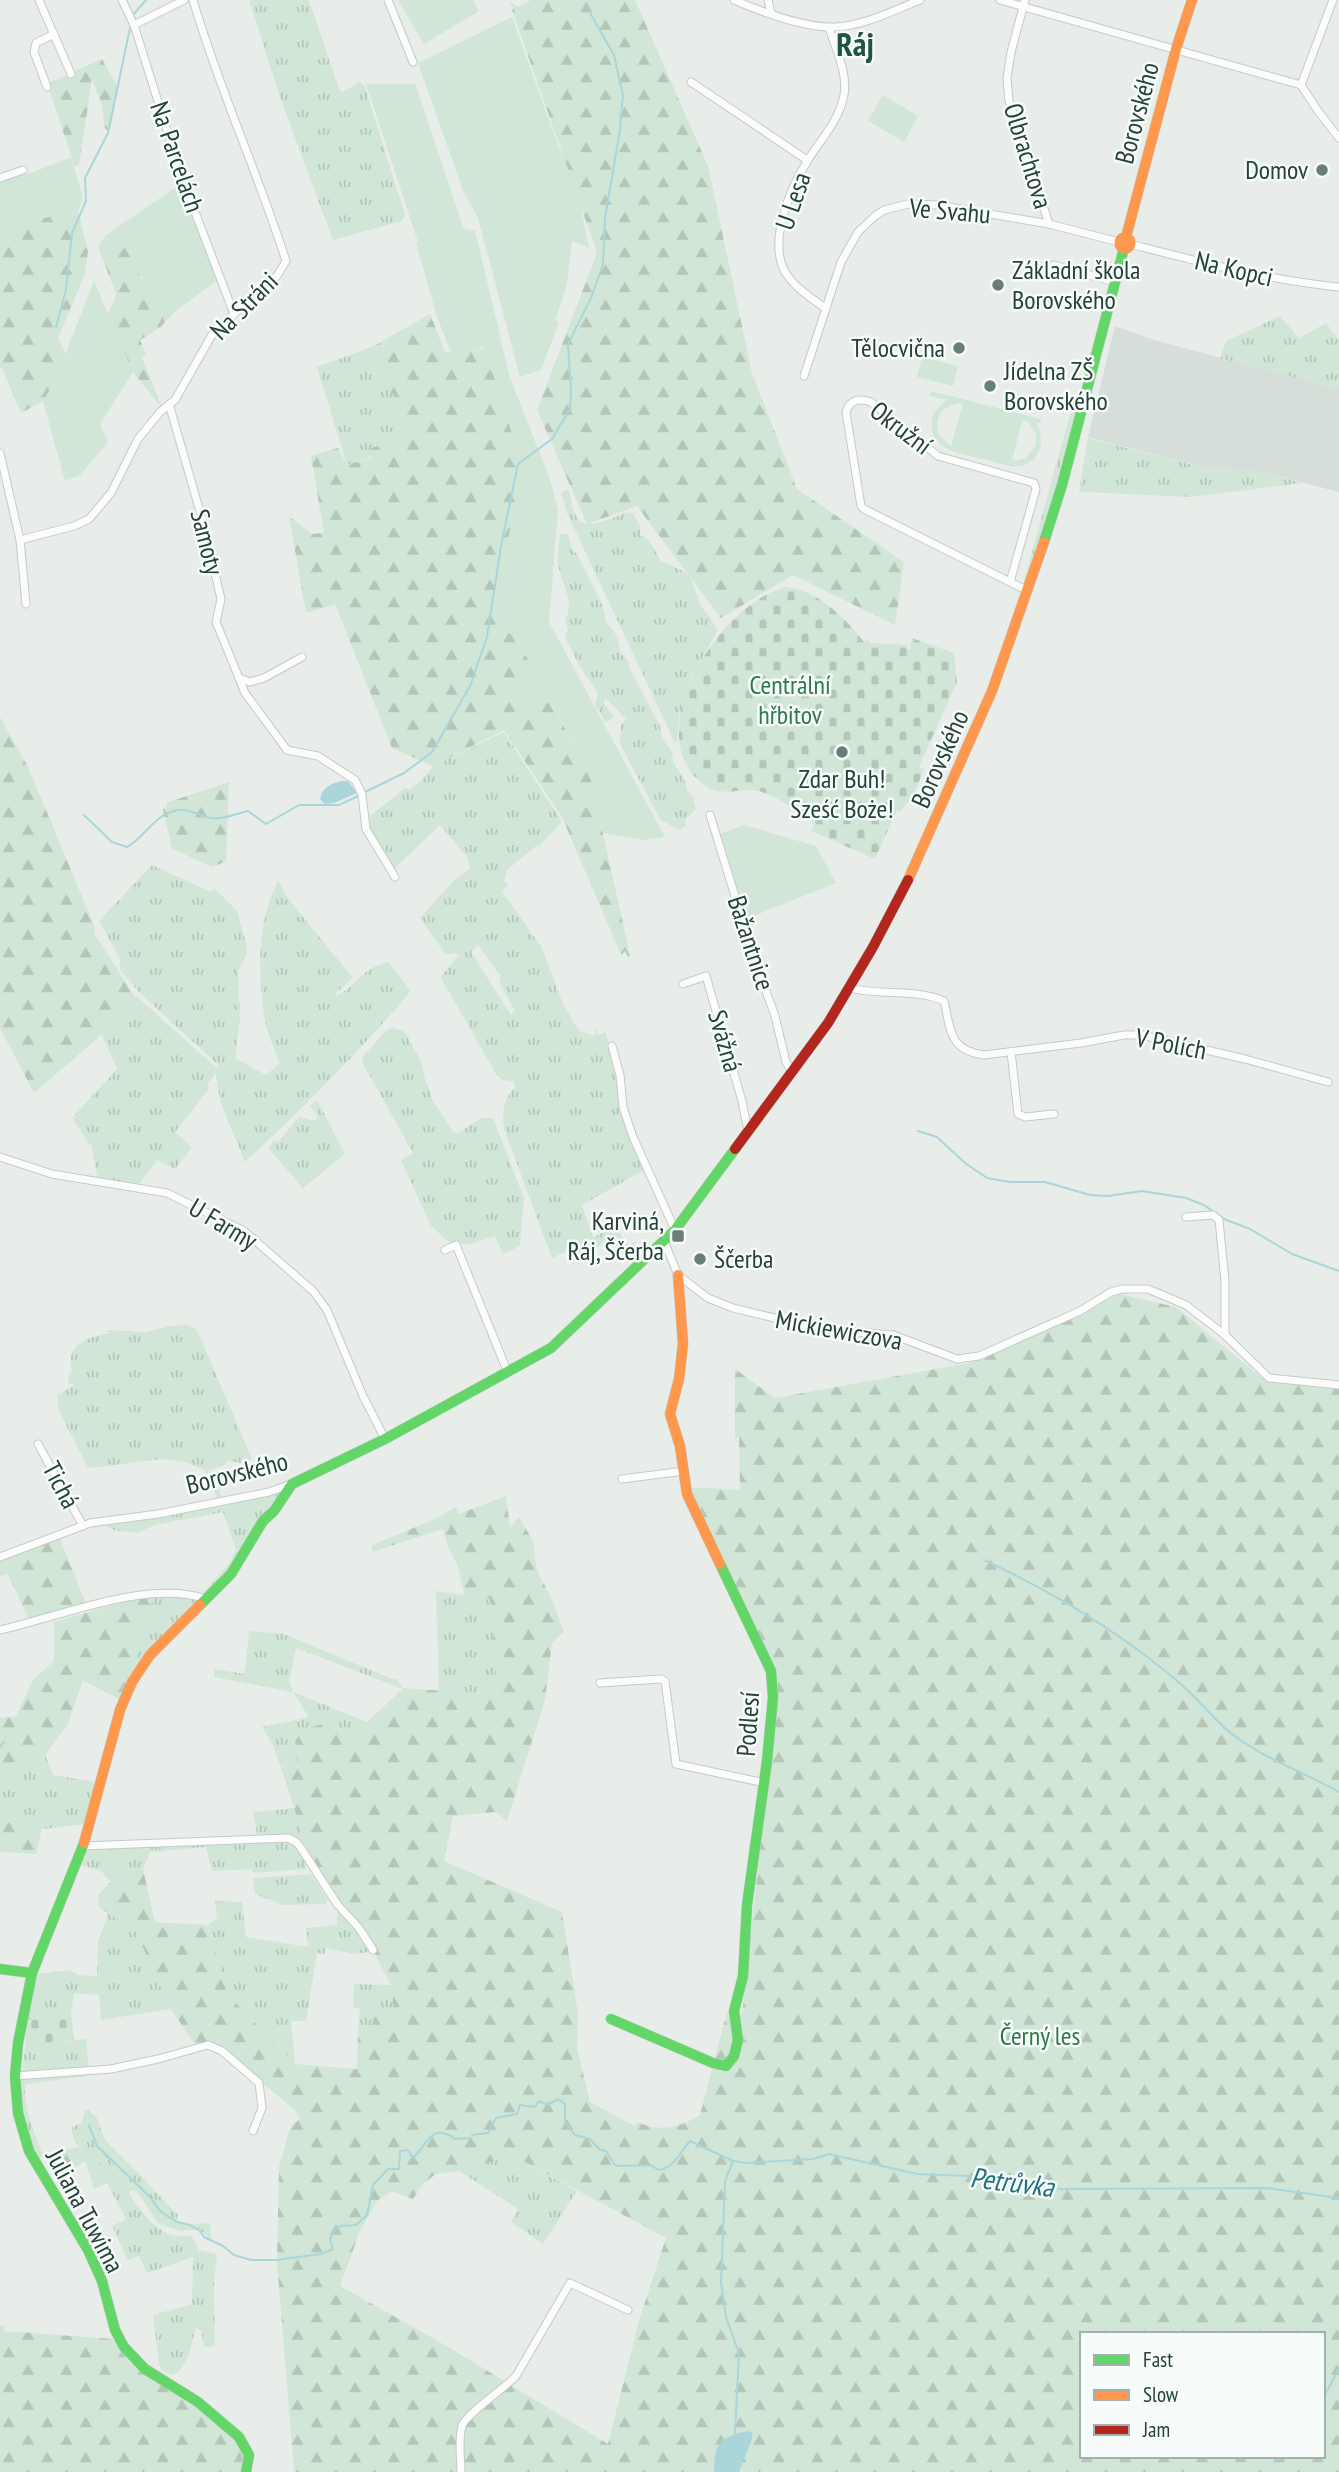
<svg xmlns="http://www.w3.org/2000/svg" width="1339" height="2472" font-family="'PT Sans Narrow',sans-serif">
<defs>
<pattern id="grass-tufts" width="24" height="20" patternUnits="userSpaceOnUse" patternTransform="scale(1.75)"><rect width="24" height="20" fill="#d1e6d6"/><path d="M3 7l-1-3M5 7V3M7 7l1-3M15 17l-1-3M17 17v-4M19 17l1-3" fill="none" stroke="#b3c6b8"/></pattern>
<pattern id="forest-firs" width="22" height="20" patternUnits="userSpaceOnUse" patternTransform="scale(1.75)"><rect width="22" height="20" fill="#d1e6d6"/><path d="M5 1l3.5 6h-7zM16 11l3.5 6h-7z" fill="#b3c6b8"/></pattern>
<pattern id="cemetery-stones" width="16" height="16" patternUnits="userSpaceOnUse" patternTransform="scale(1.75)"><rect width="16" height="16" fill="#d1e6d6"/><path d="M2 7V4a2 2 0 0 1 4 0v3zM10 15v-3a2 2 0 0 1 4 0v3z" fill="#b3c6b8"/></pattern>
</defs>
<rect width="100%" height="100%" fill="#e8edea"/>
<!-- built -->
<polygon fill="#d6deda" points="1115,326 1154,340 1339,389 1339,492 1259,471 1201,467 1088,437"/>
<!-- grass -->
<g fill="url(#grass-tufts)" fill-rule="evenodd">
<polygon points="249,0 309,0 339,89 342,92 360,82 365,87 405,215 402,221 333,240 281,100"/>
<polygon points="1280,316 1299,338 1326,323 1339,340 1339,389 1220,358 1226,341"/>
<polygon points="374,346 406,429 392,443 370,448 372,456 347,465 317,367"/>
<polygon points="1072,407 1077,412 1066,459 1027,584 1023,585"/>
<polygon points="1088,438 1201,467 1259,471 1302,483 1190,497 1083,492 1079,491"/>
<path d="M568,489C572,497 571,508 576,516C584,534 615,516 628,512L633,513L640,526V535L648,539L661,561L685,572L690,576L700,604L718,630L691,678L679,715L677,741L675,743L567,513L561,493Z"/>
<path d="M563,534H568L572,550L577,554L601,602L607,623L617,636L621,653L628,661L631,671L660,726L662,738L672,752L673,762L685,781L687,790L693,797L696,809L685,820L686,826L679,830L660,819L620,744L621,724L626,720L624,717L607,699L604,700V704L614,716L607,722L604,720L595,703L598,696L597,691L580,667L565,637L568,630L565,619C576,604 560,579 558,564C556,555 559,544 560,535Z"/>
<path d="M504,732L562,822L538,847L536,846L507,870L504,880L508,885L502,891L539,944L541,945L563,1004L579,1031L595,1036V1028L598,1035L606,1032L619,1082L620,1103L662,1206L644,1170L582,1205L593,1238L615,1225L627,1245L634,1242L642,1257L633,1265L609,1237L594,1250L595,1253L578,1264L574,1261L573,1266L567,1251L552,1258L504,1129C502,1115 503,1097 515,1088L514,1082L502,1080L496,1074L441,978L442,975L458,956L457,953L446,955L420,918L456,878L470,869L467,857L440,825L393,870L366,827L370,816L405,788L410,789L422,780L433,766ZM478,945L501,976L499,981L515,1011L511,1015L471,952Z"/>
<path d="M152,865L211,892L214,888L237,911L247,947V954L238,970L240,1021L235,1058L266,1075L280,1063C274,1048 266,1031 264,1015C258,970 257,922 278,881L289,900L353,978L335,994L337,996C357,985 363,967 389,962L410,990L408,995C357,1053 303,1109 245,1162C233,1128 219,1112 216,1073L207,1084L209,1089L175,1132L192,1147L175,1169L157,1160L139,1184L98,1179L91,1144L87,1145L88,1142L72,1118L117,1069L101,1033L136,996L217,1068L218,1065L139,992L120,970V959L99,921Z"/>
<polygon points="393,1028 404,1031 422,1063 425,1079 433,1101 453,1131 458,1133 481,1118 493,1118 524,1198 520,1246 503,1254 495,1236 467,1245 456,1241 450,1243 431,1226 401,1160 413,1153 362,1062 363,1056 388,1029"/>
<polygon points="317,1100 345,1154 303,1188 268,1148 274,1141 278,1142 299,1117 315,1121 318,1116 310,1106"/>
<path d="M188,1325L196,1329L201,1339L252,1459L241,1463L228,1461L223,1466L209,1470L222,1497L245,1493L218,1499L204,1470L185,1462L162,1459L91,1468L87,1466L59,1411L57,1395L73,1386V1384H68L70,1372L73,1374C63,1343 88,1337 111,1333L105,1331L110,1330L146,1332L170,1326Z"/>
<path d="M282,1493C264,1510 254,1534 240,1554C230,1570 216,1584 201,1595L228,1565L236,1550L223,1512L155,1525L137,1533L114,1530L101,1524L145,1519Z"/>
<polygon points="436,1591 490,1599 498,1695 439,1691"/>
<polygon points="155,1597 192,1598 197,1601 164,1634 137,1666 138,1625"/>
<polygon points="249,1631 284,1634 392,1679 397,1679 403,1689 296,1648 289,1681 293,1692 367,1722 355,1733 324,1724 295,1742 300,1764 281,1767 272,1744 262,1727 309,1717 293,1692 214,1677 215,1669 245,1674"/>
<polygon points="45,1755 53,1775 95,1782 85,1824 42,1829 44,1819 20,1820 0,1812 0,1778"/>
<path d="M294,1808L310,1857C291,1831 288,1835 257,1834L253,1812Z"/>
<polygon points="284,1840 295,1843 305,1860 306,1869 253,1873 252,1869 212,1871 206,1847 150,1852 143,1869 101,1871 80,1865 86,1848"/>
<polygon points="311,1874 328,1900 326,1904 283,1905 255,1894 253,1878"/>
<polygon points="215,1901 242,1902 246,1937 308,1947 306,1928 337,1925 337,1911 371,1946 369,1952 354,1954 326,1948 324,1954 317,1953 306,2021 291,2021 295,2064 227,1994 208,1925 217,1918"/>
<polygon points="108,1913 136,1932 171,2009 101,2020 99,1995 74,1993 71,2013 27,2020 35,1974 71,1970 77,1975 97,1976 98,1942"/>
<polygon points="354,1984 391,1985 394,2013 371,2029 358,2031 360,2009 353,2007"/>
<polygon points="86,2039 89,2068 22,2073 25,2046"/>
<path d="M87,2073V2076L25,2084C24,2109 34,2132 43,2156L39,2159C28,2134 18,2109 18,2081L21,2078Z"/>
<path d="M85,2109L96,2116L88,2122L96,2146L119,2168L125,2170L131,2166L178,2215L177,2220L184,2225L210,2223L211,2240L199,2229L181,2231L159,2224L138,2193L132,2190L129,2194C143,2214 162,2243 191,2235L199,2250L217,2254L214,2285L215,2346L204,2347L201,2331L196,2327C191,2344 189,2370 171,2375L162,2370L159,2364L153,2315L192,2304L193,2257L147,2273L139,2256L128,2260L112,2226L126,2219L107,2183L106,2169C91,2158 71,2148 72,2127L82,2123Z"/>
<polygon points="512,2155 577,2191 543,2244 511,2222 518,2209 459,2171"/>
</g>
<!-- forest -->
<g fill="url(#forest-firs)" fill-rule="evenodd">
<polygon points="508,0 518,7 531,0 635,0 708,166 752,373 797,489 904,562 895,625 793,575 721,618 637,506 587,524 537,410 597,253 512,10 514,8"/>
<polygon points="102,59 117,85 110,131 105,129 102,105 92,79 79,165 75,167 47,84"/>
<polygon points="78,211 88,251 85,274 58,338 69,360 43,401 21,413 2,368 0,368 0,231 58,214"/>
<polygon points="137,241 134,266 150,290 165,322 161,327 140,340 146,355 142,357 162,408 133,372 108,315 116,294 103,260"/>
<polygon points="430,314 445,352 451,351 452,355 459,354 459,358 469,352 484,349 485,347 520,459 521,486 494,596 509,624 496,624 494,634 514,633 540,681 519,689 528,709 545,691 579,755 579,771 586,768 590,775 630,955 628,957 625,951 621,955 562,817 504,730 433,766 392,748 335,604 306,613 289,516 312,534 324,533 311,456 338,448 347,465 372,457 370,448 392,443 406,429 374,346"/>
<polygon points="0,717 29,769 95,928 94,933 135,997 98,1038 34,1093 0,1028"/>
<polygon points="229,782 226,861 213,867 172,849 163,809 167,807 166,803"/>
<path d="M1119,1294L1176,1307L1262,1378L1339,1388V2472H294L277,2262L279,2166L291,2126L300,2119L295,2110L222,2050L209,2042L195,2045L171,2009L136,1932L99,1907L98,1895L111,1882L101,1871L143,1869L155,1922L208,1925L227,1994L295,2064L357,2069L358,2031L371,2029L374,2017L394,2012L391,1985L359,1923L334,1899L313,1867L281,1767L299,1764L295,1742L303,1729L324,1724L355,1733L404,1688L498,1695L490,1599L465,1596L457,1564L449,1549L443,1529L372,1552V1545L435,1519L456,1507L458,1514L506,1496L510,1527L519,1517L533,1541L537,1571L550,1595L564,1632L552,1643L545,1700L507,1821L496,1812L453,1816L444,1861L562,1912L578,2013L577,2048L590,2102L635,2126L638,2122C659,2133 681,2127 700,2115L727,2012L742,2014L778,1685L685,1487L740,1490L739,1438H735V1369L775,1398L969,1363ZM512,2155L666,2238L640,2317L608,2444L438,2341L340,2286L360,2231L377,2201L391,2191L413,2199L424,2183L436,2174L465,2170ZM1082,2334H1323V2456H1082Z"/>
<polygon points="59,1537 87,1606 29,1620 8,1574 0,1576 0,1561"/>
<polygon points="140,1597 155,1597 138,1625 137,1666 120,1700 83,1680 68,1724 45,1755 0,1778 0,1718 16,1716 33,1680 54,1661 54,1622"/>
<polygon points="0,1812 20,1820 44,1819 36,1854 0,1852"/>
<path d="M96,2116L105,2140L131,2166L125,2170C107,2164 90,2140 88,2122Z"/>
<polygon points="77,2147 107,2169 107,2183 94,2189 85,2161 69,2172 59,2152"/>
<polygon points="0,2325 4,2326 4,2331 113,2339 129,2362 186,2398 235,2439 243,2453 241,2472 0,2472"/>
</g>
<!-- cemetery -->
<g fill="url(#cemetery-stones)">
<path d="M786,587C819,591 845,618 864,642L868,640L870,643L908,645L907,649H910L912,638L954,653L957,682L919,767L924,769L914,794L901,811L897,810L875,859L811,831L815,823C799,814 782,799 765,793C742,784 721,802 699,781C640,726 723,602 786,587Z"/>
<polygon points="71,2013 74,2040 25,2046 27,2020"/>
</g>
<!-- garden -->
<g fill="#d1e6d6" fill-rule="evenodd">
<polygon points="398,0 473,0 479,11 424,44"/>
<polygon points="512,17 558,145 578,192 589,248 572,241 567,285 555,320 559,322 541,370 520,377 478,218 464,193 418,63"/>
<polygon points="366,84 415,84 464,229 475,231 510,378 550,479 558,511 549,622 665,837 644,840 603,833 590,775 586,768 578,771 573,758 579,754 545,691 543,692 548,701 528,710 519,689 539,681 514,633 494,634 496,623 509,624 504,614 495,615 497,601 494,596 521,486 520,459 485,347 469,352 470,356 460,358 459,354 452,355 437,317 416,243 418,242"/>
<polygon points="883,95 918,116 904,142 868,121"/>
<polygon points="71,157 83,197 78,211 58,214 0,231 0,180 24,172 26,175"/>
<polygon points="181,184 218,280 174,312 165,322 150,290 134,266 136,242 103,260 98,246 106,235"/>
<polygon points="94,281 133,372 100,424 108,442 80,475 65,481 43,401 69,360 66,352"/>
<polygon points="922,357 958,366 953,386 917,377"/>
<path d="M931,391L1041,419V423H1036C1046,439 1041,462 1020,466C1010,468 998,463 988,460C967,455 927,452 932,421C933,411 940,405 947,400L930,396ZM959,403L963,404L951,446L939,436C933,418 941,407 959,403ZM1022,421H1027L1036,433V445L1026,458L1012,461Z"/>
<polygon points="744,825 816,846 836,883 746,919 720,834"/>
</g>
<!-- water -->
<g fill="#a9d5db">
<path d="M342,781H348L357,793L334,803L325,804L320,799C322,788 331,783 342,781Z"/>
<path d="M748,2431L752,2433V2439L739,2472H714C714,2443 720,2437 748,2431Z"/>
</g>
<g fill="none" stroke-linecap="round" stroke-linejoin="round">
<!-- stream -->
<g stroke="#a9d5db" stroke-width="2">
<polyline points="133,15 146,0"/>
<polyline points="56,327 66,290 72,233 86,201 85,178 108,133 130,28"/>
<polyline points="363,793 404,773 432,752 470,686 487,637 501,546 518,464 552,439 570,409 571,391 568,344 592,296 603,264 605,218 620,130 623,95 614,55 589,11"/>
<path d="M84,815L112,842L127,847C144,838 154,816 174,811C187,807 198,815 210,818C223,820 235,814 248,811L266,824L299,805H339L358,796"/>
<polyline points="918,1131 937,1137 965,1163 987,1178 1010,1182 1045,1182 1090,1195 1108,1196 1142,1191 1186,1198 1204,1205 1224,1219 1250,1229 1292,1254 1339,1271"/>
<path d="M984,1560C1055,1593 1122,1633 1182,1685C1198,1699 1211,1716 1227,1730C1261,1758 1302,1771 1339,1792"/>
<polyline points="0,1747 4,1742"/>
<path d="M89,2125L97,2146L149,2196L161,2212L177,2222L190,2225L200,2231L204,2237L223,2246L234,2255L251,2260H276L321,2254L333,2249L330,2239C338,2222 340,2227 356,2225L367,2215L373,2185L388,2169H399L400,2151L408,2150L413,2158C428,2144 431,2122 455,2139L469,2138"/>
<path d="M472,2135L488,2133L496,2118L517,2114L520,2105L535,2107L539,2101L547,2105L558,2099L565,2104V2122L575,2135L590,2139L600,2150L606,2151L615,2165L619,2166L650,2165L659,2170C675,2167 680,2152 690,2141L733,2161L746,2163L813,2159L829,2154L917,2174L994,2177L1061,2189L1266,2188L1339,2198"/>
<polyline points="733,2161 725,2181 721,2283 726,2317 739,2353 735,2433"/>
<polyline points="1323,2398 1339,2369"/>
<polyline points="1276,2462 1281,2456"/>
</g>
<!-- street casing -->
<g stroke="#c5cac7" stroke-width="9">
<g id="street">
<polyline points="39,0 71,74"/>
<polyline points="122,0 134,25 182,178 234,314"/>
<polyline points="388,0 413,62"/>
<path d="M734,0C762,12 796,25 827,27C858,29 892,11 920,0"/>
<polyline points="768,0 771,13"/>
<polyline points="1000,0 1301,85 1318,111 1339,138"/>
<polyline points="1025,0 1011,52 1007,78 1009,101 1049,224"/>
<polyline points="134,25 184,0"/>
<polyline points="691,82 807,160"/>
<polyline points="1301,85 1333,0"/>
<polyline points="47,87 34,52 36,43 54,34"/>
<polyline points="0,178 23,170"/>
<path d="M1130,244C1200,262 1267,280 1339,287"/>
<polyline points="1053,265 1115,282"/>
<path d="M825,308C811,298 794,287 785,272C768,241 790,188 808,160C821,139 839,121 844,95C848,73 835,48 829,27"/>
<polyline points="804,376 841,262 858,232 875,216 884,210 908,204 937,205 1049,224 1119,242"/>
<polyline points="169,404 203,522 221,599 216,622 239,678 250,682 264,678 302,657"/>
<polyline points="0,453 20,540 26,604"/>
<path d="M20,540L74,526L89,519L111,493L138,439L160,412L175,400L213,333L277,276L286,261C258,173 219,89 193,0"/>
<path d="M1010,582L1036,489L1034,483L938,456L871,402C860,398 850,399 846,412L861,506L864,509L1028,591"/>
<polyline points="239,678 245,693 287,750 318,756 355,780 362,794 366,829 395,877"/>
<polyline points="710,815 755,961 775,1016 786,1062 792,1071"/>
<polyline points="683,984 706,976 742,1101 748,1131"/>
<path d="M850,988C881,996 914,988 944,1001C951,1031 949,1050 984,1055L1081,1043L1124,1035H1142L1245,1059L1328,1082"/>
<polyline points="612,1046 620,1075 623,1107 633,1137 675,1230"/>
<polyline points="1011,1052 1018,1114 1025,1117 1054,1114"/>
<polyline points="0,1157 52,1174 167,1193 244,1231 313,1291 327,1310 363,1396 385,1439"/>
<polyline points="1186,1217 1213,1215 1219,1220 1225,1281 1225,1335"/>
<polyline points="664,1241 678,1275 708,1298 733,1308 820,1329 893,1335 957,1359 979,1356 1080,1311 1111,1292 1122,1289 1148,1289 1186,1305 1225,1335 1269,1378 1339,1385"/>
<polyline points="445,1250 456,1245 508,1373"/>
<polyline points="38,1444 83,1526"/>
<polyline points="622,1479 684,1471"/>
<polyline points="0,1557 90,1523 158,1514 269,1492 291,1484"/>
<path d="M0,1630C60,1617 146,1579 206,1599"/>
<polyline points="600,1683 661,1679 665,1681 676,1764 765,1783"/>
<polyline points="83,1846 288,1838 296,1842 301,1848 337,1904 359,1928 373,1950"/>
<polyline points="15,2076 111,2069 158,2059 208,2045 222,2051 259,2083 262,2108 253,2131"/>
<path d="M461,2472C461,2458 458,2440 462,2426C465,2415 505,2388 516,2376L570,2283L628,2310"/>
</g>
</g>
<!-- fast casing -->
<g stroke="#c3cbc7" stroke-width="11">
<g id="fast">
<polyline points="1044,542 1062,485 1124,248"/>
<polyline points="200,1605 231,1574 263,1521 274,1511 292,1484 385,1439 551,1348 675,1230 735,1149"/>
<polyline points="84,1843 32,1973 18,2043 15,2076 18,2113 29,2151 88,2250 102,2281 115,2330 124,2347 145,2369 198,2402 239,2437 249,2455 246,2472"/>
<polyline points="0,1969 32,1973"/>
<polyline points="611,2019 713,2063 726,2066 734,2056 738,2040 734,2011 743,1976 747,1905 767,1761 773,1697 771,1671 720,1564"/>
</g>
</g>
<!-- slow casing -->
<g stroke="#c3cbc7" stroke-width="11">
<g id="slow">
<polyline points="1126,237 1176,49 1192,0"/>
<circle cx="1125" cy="243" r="5.5"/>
<polyline points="908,880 992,691 1044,542"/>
<polyline points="678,1275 683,1344 679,1379 670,1414 680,1446 687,1494 720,1564"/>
<polyline points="84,1843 120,1710 132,1682 150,1655 200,1605"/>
</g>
</g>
<!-- jam casing -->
<g stroke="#c3cbc7" stroke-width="11">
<polyline id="jam" points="735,1149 828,1023 873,947 908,880"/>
</g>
<!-- street -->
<use href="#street" stroke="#fcfcfc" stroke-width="7"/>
<!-- fast -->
<use href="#fast" stroke="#63d668" stroke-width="10"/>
<!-- slow -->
<use href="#slow" stroke="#ff974d" stroke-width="10"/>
<!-- jam -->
<use href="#jam" stroke="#b3261e" stroke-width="10"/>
</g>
<!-- markers -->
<g fill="#697e76" stroke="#f7fbf9" stroke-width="2.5">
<circle cx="1322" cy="170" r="7"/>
<circle cx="998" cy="285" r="7"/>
<circle cx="959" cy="348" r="7"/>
<circle cx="990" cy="386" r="7"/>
<circle cx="842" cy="752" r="7"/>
<rect x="671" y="1229" width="14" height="14" rx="3.5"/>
<circle cx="700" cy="1259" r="7"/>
</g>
<g text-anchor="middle" stroke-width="5" stroke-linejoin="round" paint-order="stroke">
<!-- street labels -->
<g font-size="26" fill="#244238" stroke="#f7fbf9">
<text transform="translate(1137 113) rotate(-75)" y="9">Borovského</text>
<text transform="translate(1028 156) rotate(73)" y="9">Olbrachtova</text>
<text transform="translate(177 157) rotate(71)" y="9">Na Parcelách</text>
<text transform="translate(793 201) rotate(-71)" y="9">U Lesa</text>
<text transform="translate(950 211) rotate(5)" y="9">Ve Svahu</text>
<text transform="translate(1234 269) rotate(13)" y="9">Na Kopci</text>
<text transform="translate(244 306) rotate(-45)" y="9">Na Stráni</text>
<text transform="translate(901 428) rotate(37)" y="9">Okružní</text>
<text transform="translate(207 542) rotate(76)" y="9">Samoty</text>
<text transform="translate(940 759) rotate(-66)" y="9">Borovského</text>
<text transform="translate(751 943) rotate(72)" y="9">Bažantnice</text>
<text transform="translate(725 1041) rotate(74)" y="9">Svážná</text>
<text transform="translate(1171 1044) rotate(11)" y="9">V Polích</text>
<text transform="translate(223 1224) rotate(31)" y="9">U Farmy</text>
<text transform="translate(839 1330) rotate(10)" y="9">Mickiewiczova</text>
<text transform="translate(237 1473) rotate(-14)" y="9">Borovského</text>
<text transform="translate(61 1485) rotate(62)" y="9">Tichá</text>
<text transform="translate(748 1724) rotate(-86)" y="9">Podlesí</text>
<text transform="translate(85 2211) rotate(62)" y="9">Juliana Tuwima</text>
</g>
<!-- poi labels -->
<g font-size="26" fill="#244238" stroke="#f7fbf9" text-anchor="end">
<text x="1308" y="179">Domov</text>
<text x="1012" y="279" text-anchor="start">Základní škola<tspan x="1012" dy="30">Borovského</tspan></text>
<text x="945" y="357">Tělocvična</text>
<text x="1004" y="380" text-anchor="start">Jídelna ZŠ<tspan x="1004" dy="30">Borovského</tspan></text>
<text x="842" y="788" text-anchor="middle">Zdar Buh!<tspan x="842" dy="30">Sześć Boże!</tspan></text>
<text x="664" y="1230">Karviná,<tspan x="664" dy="30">Ráj, Ščerba</tspan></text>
<text x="714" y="1268" text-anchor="start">Ščerba</text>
</g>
<!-- park labels -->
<g font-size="26" fill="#2d7948" stroke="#f7fbf9">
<text x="790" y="694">Centrální<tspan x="790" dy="30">hřbitov</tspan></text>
<text x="1040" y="2045">Černý les</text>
</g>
<!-- water labels -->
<g font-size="28" font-style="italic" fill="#1c727f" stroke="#f7fbf9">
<text transform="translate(1012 2182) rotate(7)" y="10">Petrůvka</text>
</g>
<!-- district labels -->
<g font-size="33" font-weight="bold" fill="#1f5445" stroke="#f7fbf9">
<text x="855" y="56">Ráj</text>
</g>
</g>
<!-- legend -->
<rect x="1080" y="2332" width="245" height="126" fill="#f7fbf9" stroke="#a3b1ac" stroke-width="2"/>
<rect x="1094" y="2355" width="35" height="10" fill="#63d668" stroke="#a3b1ac" stroke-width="2"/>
<text x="1143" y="2367" font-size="21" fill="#244238">Fast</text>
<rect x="1094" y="2390" width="35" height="10" fill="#ff974d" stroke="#a3b1ac" stroke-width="2"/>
<text x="1143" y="2402" font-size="21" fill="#244238">Slow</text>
<rect x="1094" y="2425" width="35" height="10" fill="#b3261e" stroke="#a3b1ac" stroke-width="2"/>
<text x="1143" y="2437" font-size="21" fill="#244238">Jam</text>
</svg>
